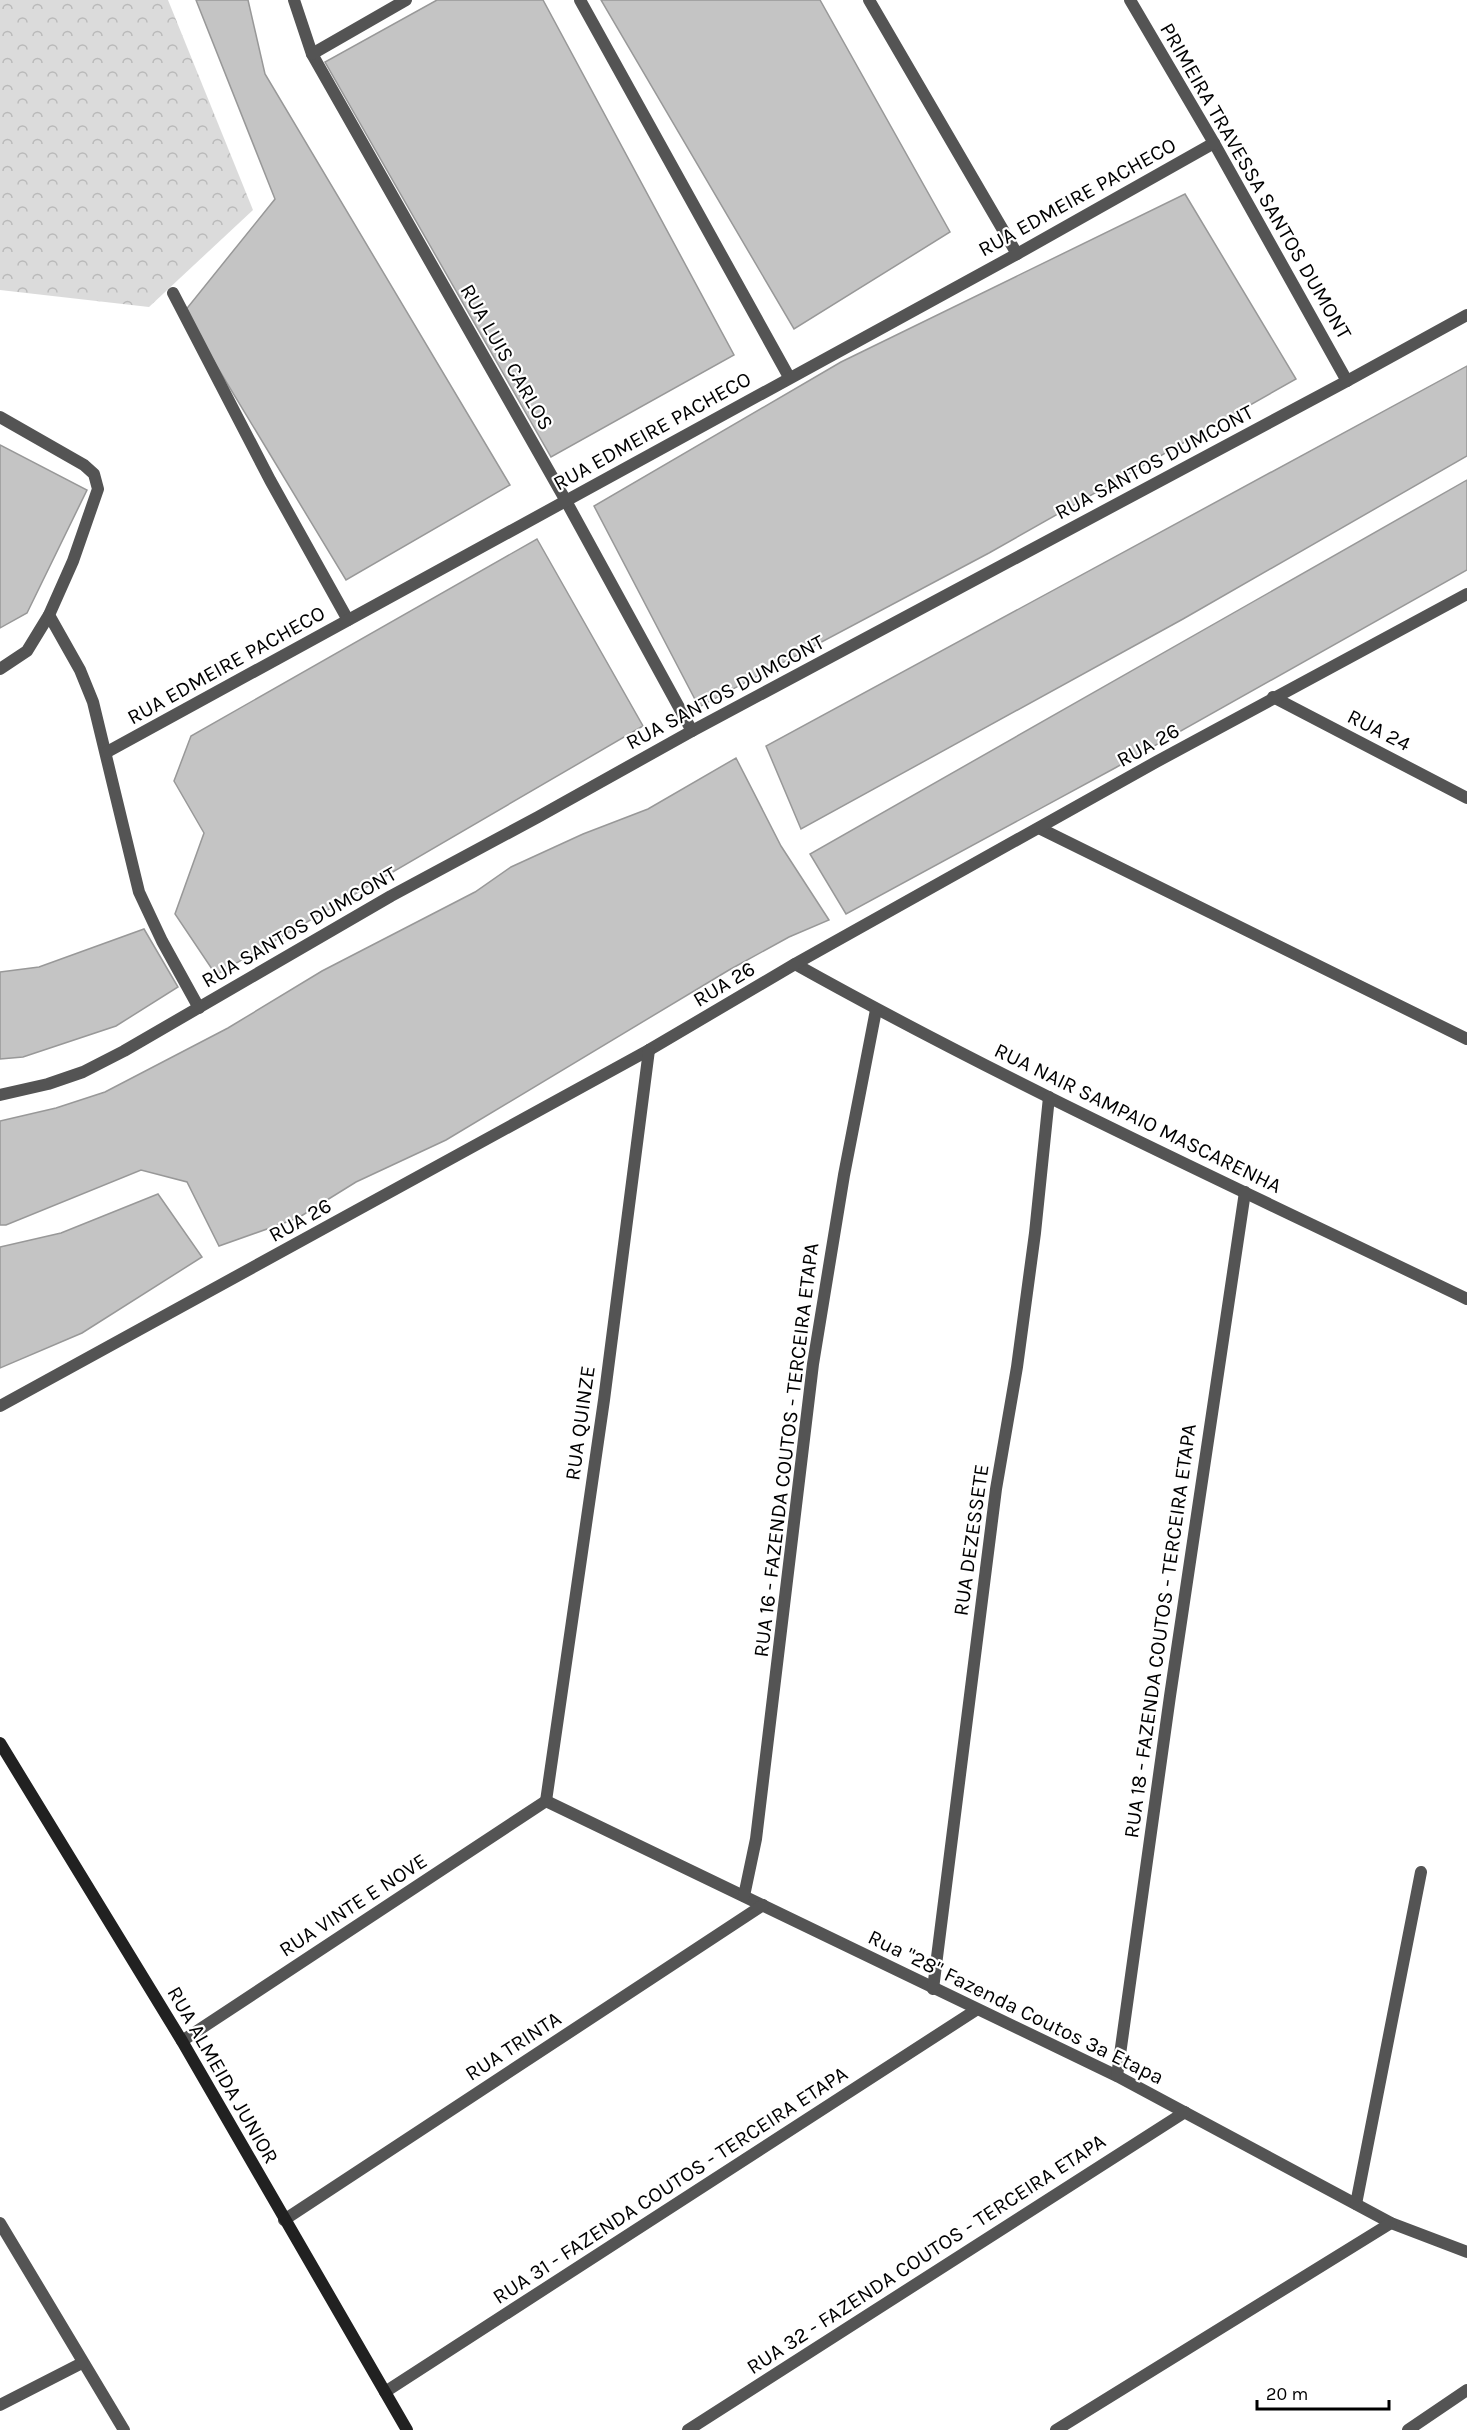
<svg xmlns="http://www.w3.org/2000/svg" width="1467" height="2430" font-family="Karla,sans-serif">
<defs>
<pattern id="forest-crowns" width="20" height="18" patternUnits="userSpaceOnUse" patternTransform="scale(1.5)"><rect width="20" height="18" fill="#dbdbdb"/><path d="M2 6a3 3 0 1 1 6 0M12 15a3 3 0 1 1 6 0" fill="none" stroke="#bababa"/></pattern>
</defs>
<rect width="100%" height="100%" fill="#fff"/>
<!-- forest -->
<polygon fill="url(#forest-crowns)" points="0,0 168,0 253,210 149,307 0,290"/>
<!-- building -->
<g fill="#c4c4c4" stroke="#989898" stroke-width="1.5">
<polygon points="196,0 248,0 265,74 510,485 346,580 184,312 275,199"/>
<polygon points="437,0 543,0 734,355 551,457 325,62"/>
<polygon points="601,0 820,0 950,232 794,329"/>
<polygon points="1185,194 1296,379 989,553 699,707 594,506 841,362"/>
<polygon points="1467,366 1467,456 1183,619 801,829 766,746"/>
<polygon points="0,445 87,490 27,613 0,628"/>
<polygon points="1467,480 1467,570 1115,768 846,914 810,854"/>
<polygon points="537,539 643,726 216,975 175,914 204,833 174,781 191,736"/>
<polygon points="736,758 781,846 829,920 789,937 729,970 446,1140 356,1182 298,1218 219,1246 187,1182 141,1170 6,1225 0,1225 0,1121 56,1108 105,1092 228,1028 322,971 475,892 511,867 583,834 648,809"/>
<polygon points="144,929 178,987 116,1026 23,1057 0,1059 0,972 39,967"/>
<polygon points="158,1194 202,1257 82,1333 0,1368 0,1247 61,1233"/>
</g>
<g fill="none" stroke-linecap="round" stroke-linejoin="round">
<!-- minor -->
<g stroke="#545454" stroke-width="12">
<polyline points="294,0 312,54 566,501 692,731"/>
<polyline points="580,0 789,377"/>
<polyline points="869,0 1017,254"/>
<polyline points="1130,0 1214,143 1347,381"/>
<polyline points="312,54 406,0"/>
<polyline points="173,293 270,480 348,620"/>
<polyline points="0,417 84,465 94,474 98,489 73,561 49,615 27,651 0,669"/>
<polyline points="49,615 80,670 93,702 139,892 162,941 199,1008"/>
<polyline points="1273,697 1467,798"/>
<polyline points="107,752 1017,254 1214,143"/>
<polyline points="1039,828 1467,1039"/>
<path d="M795,964C1013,1086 1242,1190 1467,1299"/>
<polyline points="0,1095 48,1084 83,1072 124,1051 391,896 538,817 692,731 1347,381 1467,315"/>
<polyline points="0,1406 649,1050 795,964 1156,762 1467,594"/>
<polyline points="546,1801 1117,2076 1391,2223 1467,2252"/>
<polyline points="546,1801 604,1400 649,1050"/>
<polyline points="744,1896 756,1839 813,1364 844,1175 876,1010"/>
<polyline points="933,1989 996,1489 1017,1367 1035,1233 1049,1097"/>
<polyline points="182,2041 546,1801"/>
<polyline points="1117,2076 1170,1696 1245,1192"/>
<polyline points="1356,2204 1421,1872"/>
<polyline points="284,2220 763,1905"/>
<polyline points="0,2223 124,2430"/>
<polyline points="385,2392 976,2010"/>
<polyline points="0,2405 82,2363"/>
<polyline points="688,2430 1185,2112"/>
<polyline points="1056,2430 1391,2223"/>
<polyline points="1408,2430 1467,2390"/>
</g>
<!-- secondary -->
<polyline stroke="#212121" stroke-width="12" points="0,1743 182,2041 407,2430"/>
</g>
<g text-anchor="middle" stroke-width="4.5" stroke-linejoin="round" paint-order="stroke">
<!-- street labels -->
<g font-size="21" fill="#000" stroke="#fff">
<text transform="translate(1256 181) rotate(60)" y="7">PRIMEIRA TRAVESSA SANTOS DUMONT</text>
<text transform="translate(1077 197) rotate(-29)" y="7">RUA EDMEIRE PACHECO</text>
<text transform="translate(507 357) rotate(60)" y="7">RUA LUIS CARLOS</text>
<text transform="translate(652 431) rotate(-29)" y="7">RUA EDMEIRE PACHECO</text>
<text transform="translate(1154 462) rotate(-28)" y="7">RUA SANTOS DUMCONT</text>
<text transform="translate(226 665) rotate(-29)" y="7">RUA EDMEIRE PACHECO</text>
<text transform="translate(725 692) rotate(-28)" y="7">RUA SANTOS DUMCONT</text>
<text transform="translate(1379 730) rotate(27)" y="7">RUA 24</text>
<text transform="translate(1148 745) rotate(-29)" y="7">RUA 26</text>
<text transform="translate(299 927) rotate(-30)" y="7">RUA SANTOS DUMCONT</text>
<text transform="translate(724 984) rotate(-31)" y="7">RUA 26</text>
<text transform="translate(1138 1118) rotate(26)" y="7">RUA NAIR SAMPAIO MASCARENHA</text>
<text transform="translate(300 1220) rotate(-29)" y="7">RUA 26</text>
<text transform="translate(580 1423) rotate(-82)" y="7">RUA QUINZE</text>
<text transform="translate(786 1450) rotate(-83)" y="7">RUA 16 - FAZENDA COUTOS - TERCEIRA ETAPA</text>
<text transform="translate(971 1540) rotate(-82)" y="7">RUA DEZESSETE</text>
<text transform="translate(1160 1631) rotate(-82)" y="7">RUA 18 - FAZENDA COUTOS - TERCEIRA ETAPA</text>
<text transform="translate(353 1905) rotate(-33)" y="7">RUA VINTE E NOVE</text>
<text transform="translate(1016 2007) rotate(26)" y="7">Rua "28" Fazenda Coutos 3ª Etapa</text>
<text transform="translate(513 2046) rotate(-33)" y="7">RUA TRINTA</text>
<text transform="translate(223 2075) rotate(60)" y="7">RUA ALMEIDA JUNIOR</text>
<text transform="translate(670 2185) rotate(-33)" y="7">RUA 31 - FAZENDA COUTOS - TERCEIRA ETAPA</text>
<text transform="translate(926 2254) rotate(-33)" y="7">RUA 32 - FAZENDA COUTOS - TERCEIRA ETAPA</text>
</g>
</g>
<!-- scale -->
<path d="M1257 2400v9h132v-9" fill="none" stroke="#000000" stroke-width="3"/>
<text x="1266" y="2400" font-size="18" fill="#000000" stroke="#ffffff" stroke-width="4.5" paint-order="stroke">20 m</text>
</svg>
